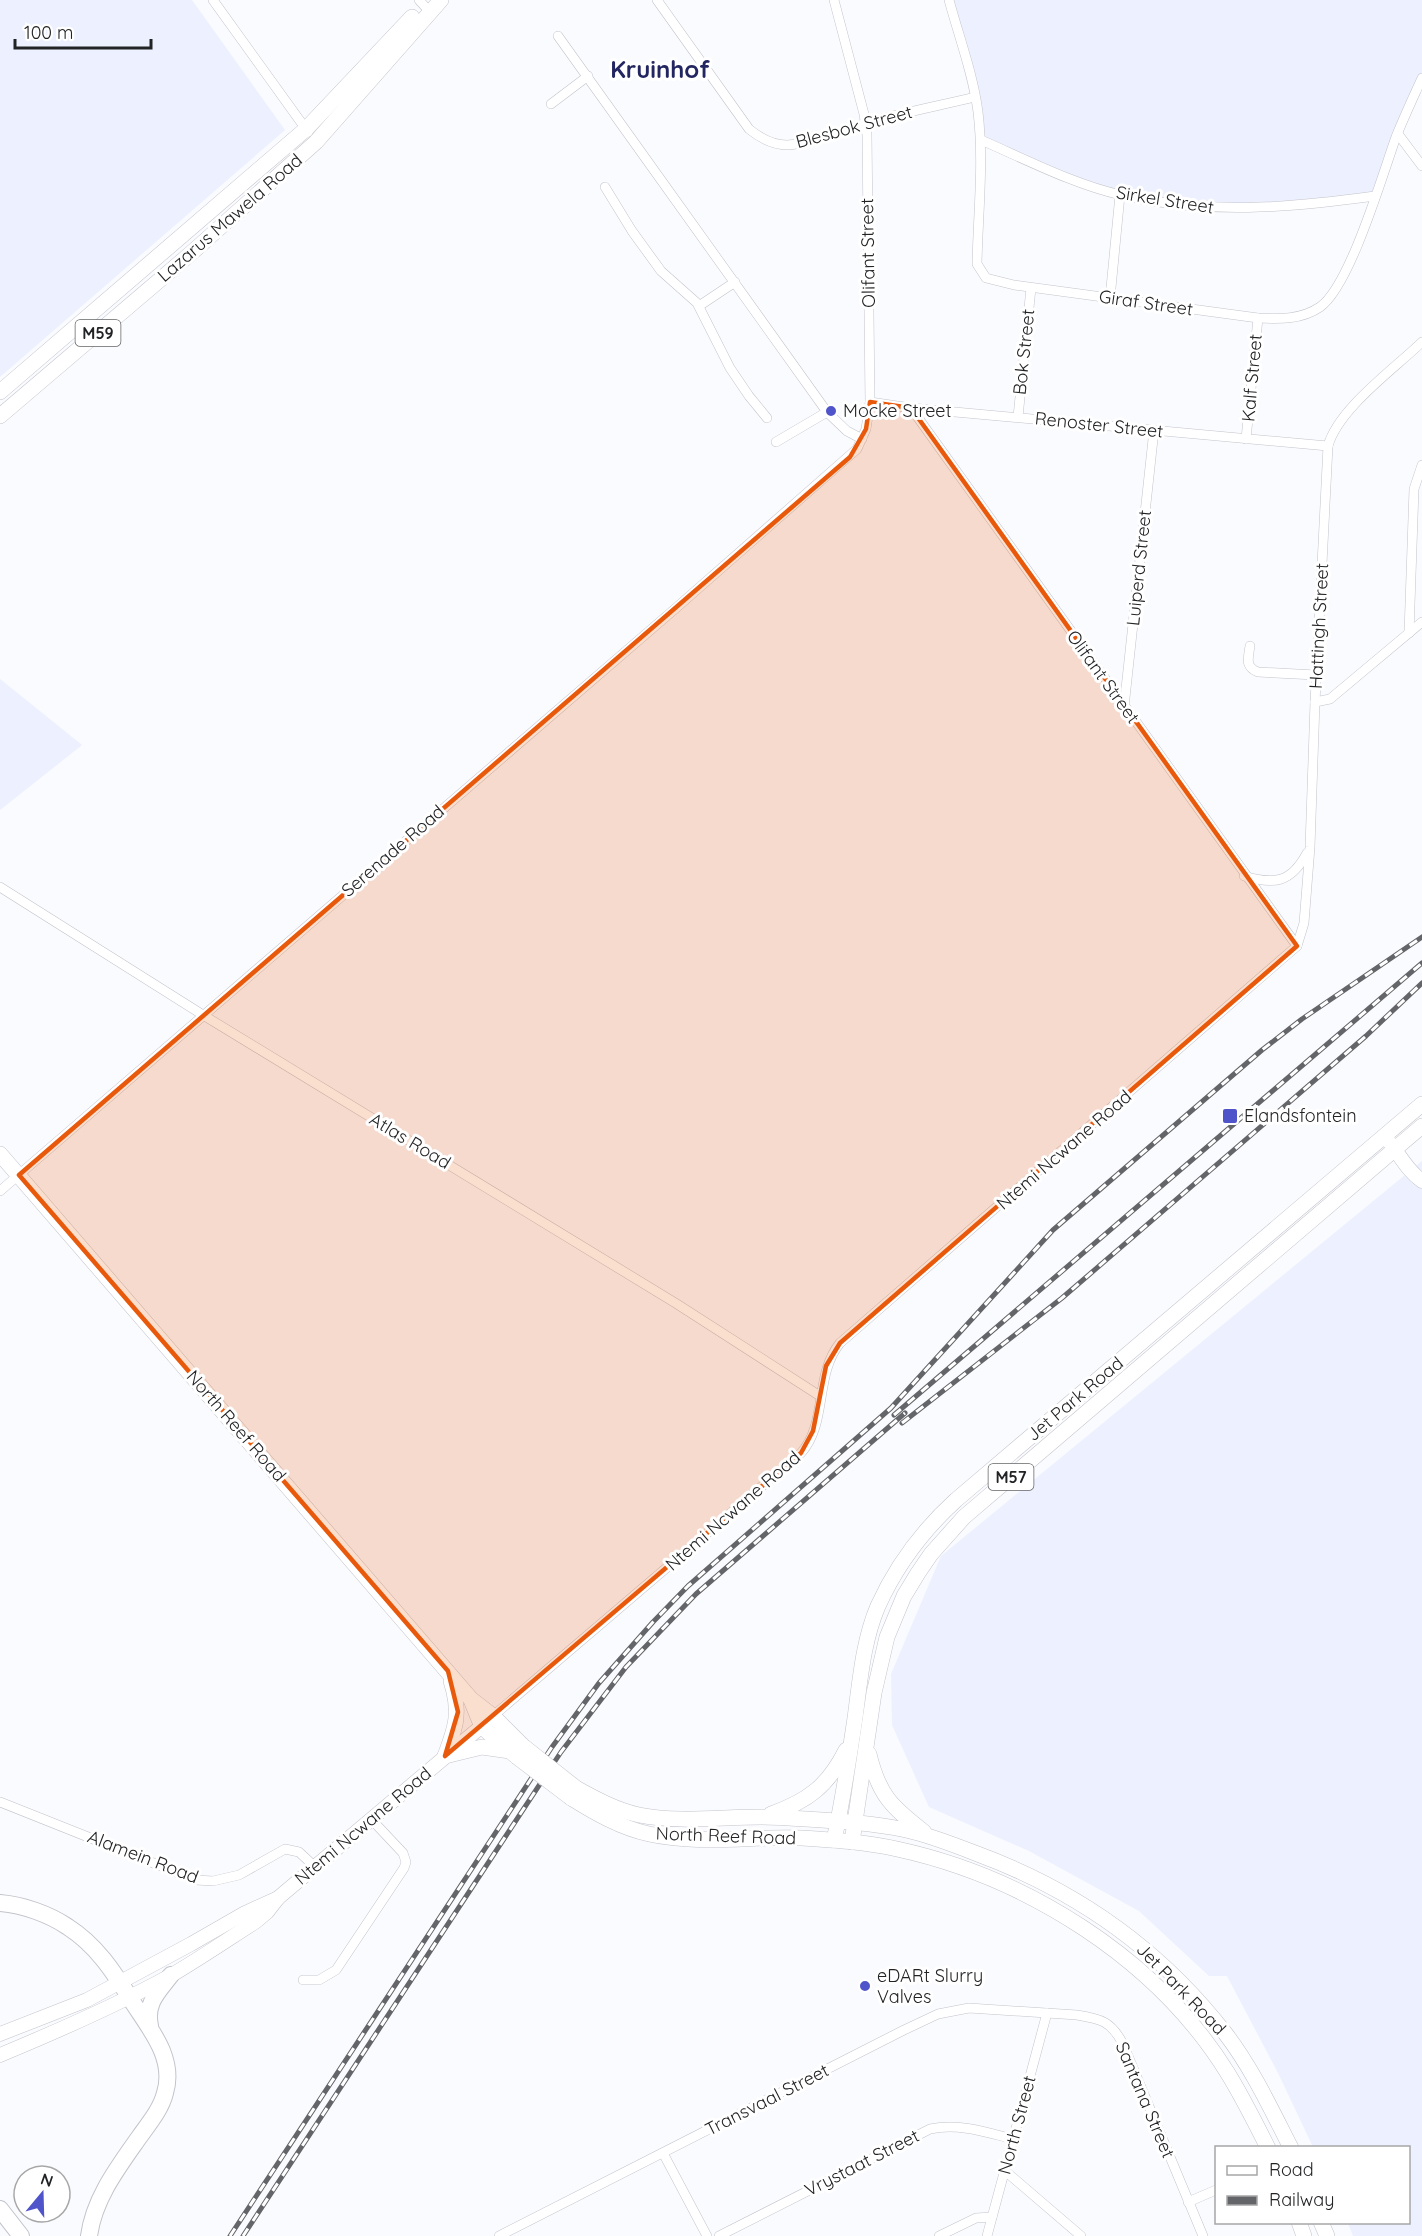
<svg xmlns="http://www.w3.org/2000/svg" width="1422" height="2236" font-family="Quicksand,sans-serif">
<rect width="100%" height="100%" fill="#fafbff"/>
<!-- built -->
<g fill="#edf0fe">
<polygon points="0,0 192,0 285,130 0,377"/>
<polygon points="947,0 1422,0 1422,79 1375,196 1210,208 1120,195 981,140"/>
<polygon points="0,679 82,745 0,810"/>
<polygon points="1422,1161 1422,2236 1353,2236 1348,2223 1408,2222 1408,2148 1313,2147 1278,2073 1227,1976 1209,1976 1139,1911 1029,1851 929,1807 892,1725 891,1674 941,1556"/>
</g>
<g fill="none" stroke-linecap="round" stroke-linejoin="round">
<!-- street casing -->
<g stroke="#c3c4cb" stroke-width="10">
<g id="street">
<polyline points="213,0 308,132"/>
<polyline points="419,0 430,12"/>
<path d="M657,0L749,129C760,138 773,145 787,145C812,144 839,131 863,124C900,113 938,106 975,97"/>
<path d="M949,0C959,37 973,74 978,112C984,162 978,214 977,264L986,278L1014,285L1258,318C1279,319 1301,320 1320,307C1350,286 1382,176 1396,137C1404,117 1413,98 1422,78"/>
<polyline points="558,36 827,412 847,431 862,439"/>
<polyline points="551,104 588,76"/>
<polyline points="1398,134 1422,166"/>
<path d="M981,140C1025,159 1075,185 1121,195C1209,215 1287,208 1375,196"/>
<polyline points="605,187 632,231 661,271 697,303 730,368 749,396 767,418"/>
<polyline points="1110,298 1120,195"/>
<polyline points="699,306 735,282"/>
<polyline points="870,402 911,408 1328,446"/>
<polyline points="911,408 1297,946"/>
<polyline points="1018,417 1031,288"/>
<polyline points="1246,439 1258,318"/>
<polyline points="776,442 827,412"/>
<polyline points="1409,633 1414,489 1422,465"/>
<path d="M1250,646C1248,659 1245,667 1258,672L1316,675"/>
<polyline points="1315,702 1330,699 1422,622"/>
<polyline points="1124,707 1154,430"/>
<path d="M1244,876C1274,885 1291,883 1307,853"/>
<polyline points="0,887 203,1015 677,1304 820,1396"/>
<polyline points="0,1191 676,608 857,449 866,429 870,402 867,135 864,114 834,0"/>
<path d="M493,1716L801,1453C828,1423 814,1375 840,1343L1297,946L1304,923L1310,847L1315,702L1328,446C1338,409 1394,369 1422,342"/>
<polyline points="0,1802 196,1880 213,1881 239,1875 285,1849 299,1852 315,1867"/>
<polyline points="303,1980 319,1980 336,1970 404,1868 406,1862 403,1853 371,1819"/>
<polyline points="663,2153 707,2236"/>
<polyline points="1004,2170 1081,2236"/>
<polyline points="1188,2202 1216,2190"/>
<path d="M499,2236L904,2030L938,2014L969,2008L1077,2015C1101,2019 1111,2021 1123,2044L1203,2236"/>
<path d="M719,2236L930,2129C959,2123 985,2132 1013,2139"/>
<polyline points="939,2236 976,2218 992,2217"/>
<polyline points="987,2236 1047,2013"/>
</g>
</g>
<!-- secondary casing -->
<g stroke="#c3c4cb" stroke-width="15">
<g id="secondary">
<path d="M1385,1137C1398,1151 1406,1170 1422,1181"/>
<polyline points="0,2034 87,2000 191,1944 245,1913 278,1898"/>
<path d="M0,2055C58,2031 115,2006 170,1976C199,1959 227,1940 255,1922L267,1912L278,1898L489,1720"/>
</g>
</g>
<!-- primary casing -->
<g stroke="#c3c4cb" stroke-width="16">
<g id="primary">
<polyline points="0,392 306,129 412,17"/>
<polyline points="0,416 189,255 316,142 441,0"/>
<polyline points="0,1154 471,1699 493,1716 523,1746"/>
<polyline points="471,1700 482,1727 517,1757"/>
<path d="M869,1754C879,1796 892,1807 924,1832"/>
<path d="M445,1756C456,1727 461,1712 451,1681"/>
<polyline points="445,1756 482,1747 510,1751"/>
<path d="M576,1788C596,1799 616,1810 639,1815C679,1823 721,1817 761,1817C776,1817 791,1818 806,1819C840,1821 873,1823 906,1830C929,1835 952,1844 975,1853C1076,1890 1159,1948 1225,2033C1252,2068 1271,2109 1291,2148"/>
<path d="M571,1798C595,1813 621,1828 649,1834C698,1845 752,1836 802,1838C834,1840 866,1842 897,1849C1026,1877 1156,1958 1227,2072C1242,2096 1255,2122 1268,2148"/>
<path d="M771,1814C808,1801 828,1786 846,1750"/>
<path d="M834,1840C843,1800 849,1759 855,1718C860,1681 863,1641 878,1606C897,1564 922,1531 956,1500L1422,1104"/>
<polyline points="852,1842 874,1693 887,1637 904,1596 918,1573 931,1554 964,1517 1422,1126"/>
<polyline points="1299,2222 1304,2236"/>
<polyline points="1321,2222 1327,2236"/>
</g>
</g>
<!-- highway casing -->
<g stroke="#c3c4cb" stroke-width="18">
<g id="highway">
<path d="M0,1903C23,1905 49,1914 68,1927C96,1945 113,1971 130,1998C148,2027 176,2057 165,2093C161,2109 150,2122 140,2136C119,2166 94,2198 89,2236"/>
<path d="M150,2026C145,2003 158,1992 171,1975"/>
<polyline points="0,2209 21,2236"/>
</g>
</g>
<!-- street -->
<use href="#street" stroke="#fff" stroke-width="9"/>
<!-- secondary -->
<use href="#secondary" stroke="#fff" stroke-width="14"/>
<!-- primary -->
<use href="#primary" stroke="#fff" stroke-width="15"/>
<!-- highway -->
<use href="#highway" stroke="#fff" stroke-width="16"/>
<!-- rail casing -->
<g stroke="#646568" stroke-width="5">
<g id="rail">
<polyline points="894,1415 1422,963"/>
<polyline points="902,1423 1062,1298 1366,1036 1422,983"/>
<polyline points="230,2236 552,1747 599,1683 653,1622 688,1586 891,1408 1053,1230 1262,1050 1302,1019 1422,937"/>
<polyline points="243,2236 561,1752 626,1667 696,1594 905,1413"/>
</g>
</g>
<!-- rail -->
<use href="#rail" stroke="#fff" stroke-width="3" stroke-dasharray="9" stroke-linecap="butt"/>
<!-- primary-bridge casing -->
<g stroke="#c3c4cb" stroke-width="16" stroke-linecap="butt">
<g id="primary-bridge">
<polyline points="523,1746 576,1788"/>
<polyline points="517,1757 571,1798"/>
</g>
</g>
<!-- primary-bridge -->
<use href="#primary-bridge" stroke="#fff" stroke-width="15"/>
</g>
<!-- marked area -->
<path fill="#e8590c" fill-opacity="0.2" stroke="#e8590c" stroke-width="4.5" stroke-linejoin="round" d="M870,402L911,408L1297,946L840,1343L826,1366L813,1431L801,1453L445,1756L458,1712L448,1671L19,1175L850,457L866,429Z"/>
<!-- markers -->
<g fill="#5054cb" stroke="#fff" stroke-width="2">
<circle cx="831" cy="411" r="6"/>
<rect x="1222" y="1108" width="16" height="16" rx="3"/>
<circle cx="865" cy="1986" r="6"/>
</g>
<g text-anchor="middle" stroke-width="6" stroke-linejoin="round" paint-order="stroke">
<!-- shield labels -->
<g fill="#fff" stroke="#646566" stroke-width="1.5">
<rect x="75.5" y="320" width="45" height="26" rx="4.5"/>
<rect x="988.5" y="1464" width="45" height="26" rx="4.5"/>
</g>
<g font-size="16" font-weight="bold" fill="#222325">
<text x="98" y="339">M59</text>
<text x="1011" y="1483">M57</text>
</g>
<!-- street labels -->
<g font-size="18" fill="#222325" stroke="#fff">
<text transform="translate(854 127) rotate(-15)" y="6">Blesbok Street</text>
<text transform="translate(1165 200) rotate(9)" y="6">Sirkel Street</text>
<text transform="translate(230 218) rotate(-41)" y="6">Lazarus Mawela Road</text>
<text transform="translate(868 253) rotate(-91)" y="6">Olifant Street</text>
<text transform="translate(1146 303) rotate(8)" y="6">Giraf Street</text>
<text transform="translate(1024 352) rotate(-84)" y="6">Bok Street</text>
<text transform="translate(1252 378) rotate(-85)" y="6">Kalf Street</text>
<text transform="translate(1099 425) rotate(6)" y="6">Renoster Street</text>
<text transform="translate(1139 568) rotate(-84)" y="6">Luiperd Street</text>
<text transform="translate(1319 626) rotate(-87)" y="6">Hattingh Street</text>
<text transform="translate(1103 677) rotate(54)" y="6">Olifant Street</text>
<text transform="translate(393 851) rotate(-41)" y="6">Serenade Road</text>
<text transform="translate(410 1141) rotate(31)" y="6">Atlas Road</text>
<text transform="translate(1064 1150) rotate(-41)" y="6">Ntemi Ncwane Road</text>
<text transform="translate(1075 1399) rotate(-40)" y="6">Jet Park Road</text>
<text transform="translate(236 1426) rotate(49)" y="6">North Reef Road</text>
<text transform="translate(733 1511) rotate(-41)" y="6">Ntemi Ncwane Road</text>
<text transform="translate(363 1826) rotate(-40)" y="6">Ntemi Ncwane Road</text>
<text transform="translate(726 1836) rotate(2)" y="6">North Reef Road</text>
<text transform="translate(143 1857) rotate(21)" y="6">Alamein Road</text>
<text transform="translate(1181 1989) rotate(46)" y="6">Jet Park Road</text>
<text transform="translate(767 2100) rotate(-27)" y="6">Transvaal Street</text>
<text transform="translate(1145 2100) rotate(67)" y="6">Santana Street</text>
<text transform="translate(1017 2125) rotate(-75)" y="6">North Street</text>
<text transform="translate(862 2163) rotate(-27)" y="6">Vrystaat Street</text>
</g>
<!-- poi labels -->
<g font-size="18" fill="#222325" stroke="#fff" text-anchor="start">
<text x="843" y="417">Mocke Street</text>
<text x="1244" y="1122">Elandsfontein</text>
<text x="877" y="1982">eDARt Slurry<tspan x="877" dy="21">Valves</tspan></text>
</g>
<!-- district labels -->
<g font-size="24" font-weight="bold" fill="#232660" stroke="#fff">
<text x="660" y="78">Kruinhof</text>
</g>
</g>
<!-- legend -->
<rect x="1215" y="2146" width="195" height="78" fill="#ffffff" stroke="#a7a7a8" stroke-width="1.5"/>
<rect x="1227" y="2166" width="30" height="9" fill="#ffffff" stroke="#a7a7a8" stroke-width="1.5"/>
<text x="1269" y="2176" font-size="18" fill="#222325">Road</text>
<rect x="1227" y="2196" width="30" height="9" fill="#646568" stroke="#a7a7a8" stroke-width="1.5"/>
<text x="1269" y="2206" font-size="18" fill="#222325">Railway</text>
<!-- north arrow -->
<g transform="translate(42 2194) rotate(19)"><circle r="28" fill="#ffffff" stroke="#a7a7a8" stroke-width="1.5"/>
<path d="M0-4.5L10 22L0 15L-10 22Z" fill="#5054cb"/>
<text y="-9" font-size="16" font-weight="bold" text-anchor="middle" fill="#222325">N</text>
</g>
<!-- scale -->
<path d="M15 39v9h136v-9" fill="none" stroke="#222325" stroke-width="3"/>
<text x="24" y="39" font-size="18" fill="#222325" stroke="#ffffff" stroke-width="4.5" paint-order="stroke">100 m</text>
</svg>
